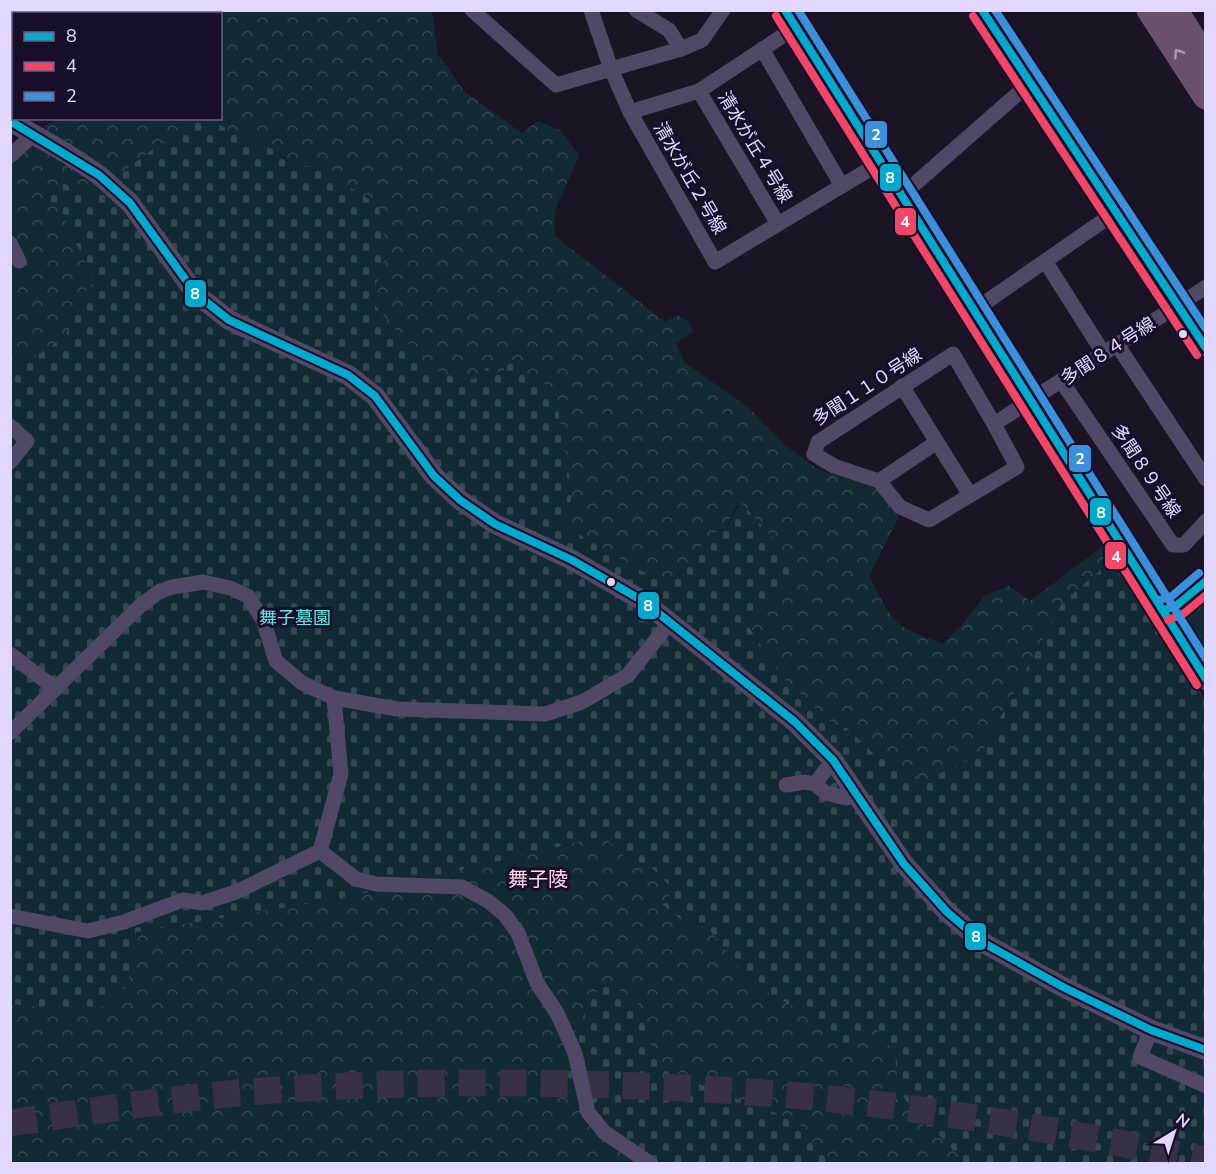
<svg xmlns="http://www.w3.org/2000/svg" width="1216" height="1174" font-family="'Nunito Sans','Noto Sans JP',sans-serif">
<defs>
<pattern id="grass-tufts" width="24" height="20" patternUnits="userSpaceOnUse" patternTransform="scale(1.5)"><rect width="24" height="20" fill="#112a33"/><path d="M3 7l-1-3M5 7V3M7 7l1-3M15 17l-1-3M17 17v-4M19 17l1-3" fill="none" stroke="#344852"/></pattern>
<pattern id="forest-crowns" width="20" height="18" patternUnits="userSpaceOnUse" patternTransform="scale(1.5)"><rect width="20" height="18" fill="#112a33"/><path d="M2 6a3 3 0 1 1 6 0M12 15a3 3 0 1 1 6 0" fill="none" stroke="#344852"/></pattern>
<pattern id="cemetery-stones" width="16" height="16" patternUnits="userSpaceOnUse" patternTransform="scale(1.5)"><rect width="16" height="16" fill="#112a33"/><path d="M2 7V4a2 2 0 0 1 4 0v3zM10 15v-3a2 2 0 0 1 4 0v3z" fill="#344852"/></pattern>
</defs>
<rect width="100%" height="100%" fill="#1a1424"/>
<!-- grass -->
<polygon fill="url(#grass-tufts)" points="1201,595 1205,601 1205,663 1186,621 1186,610"/>
<!-- forest -->
<g fill="url(#forest-crowns)">
<path d="M11,10L432,11L438,54L465,92L522,133L538,121L560,130L579,155L555,211V236L665,322L677,315L689,322L693,331L676,343L684,362L748,407L785,445L819,470L875,486L899,517L869,576C894,623 891,626 943,643L962,625L985,595L1009,586L1030,601L1107,543L1179,655L1067,675L981,754L924,781L874,754L846,727L840,731L781,677L744,620L760,605L740,502L734,510L725,531L695,556L678,577H652L566,527L572,493L501,373L466,381L431,369L416,395L302,166H292L282,155L252,141L211,246L58,144L44,127L58,118H220V14H14L11,23Z"/>
<polygon points="34,140 106,187 647,863 674,890 663,904 889,1013 962,1134 967,1163 11,1164 10,162"/>
</g>
<!-- cemetery -->
<g fill="url(#cemetery-stones)">
<path d="M206,119L274,150L292,166H316L378,205C389,246 390,261 368,298L431,369L466,381L481,376L486,368L501,373L510,363L555,391L572,493L566,527L652,577H678L711,533L725,531L740,502L801,569L744,620L782,677L840,731L846,727L874,754L924,781L981,754L1062,603L1116,557L1205,699V1163H965L940,1136L925,1128L898,1089L895,1053L875,1027L848,1052L813,1017L752,984L705,924L695,931L662,904L674,890L647,863L633,865L603,836L347,897L136,932L128,986L94,1013L11,1004V372L65,337L86,291L95,282L63,216L48,197L61,181L85,198L187,125Z"/>
<polygon points="602,980 637,1000 655,1056 688,1080 797,1121 829,1163 635,1163 583,1121 562,1058"/>
</g>
<g fill="none" stroke-linecap="round" stroke-linejoin="round">
<!-- motorway-tunnel -->
<path stroke="#383145" stroke-width="27" stroke-dasharray="27 14" stroke-linecap="butt" d="M10,1123C86,1112 162,1100 238,1093C398,1079 561,1081 721,1090C884,1099 1046,1128 1206,1160"/>
<!-- minor -->
<g stroke="#504865" stroke-width="15">
<polyline points="472,10 556,85 611,69 630,112 715,262 880,163"/>
<polyline points="591,10 611,69 681,49 702,40 723,10"/>
<polyline points="636,10 669,30 681,49"/>
<polyline points="785,10 1150,593 1164,610 1177,605 1206,581"/>
<polyline points="982,10 1206,349"/>
<polyline points="762,49 842,186"/>
<polyline points="699,91 778,224"/>
<polyline points="630,112 699,91 796,27"/>
<polyline points="10,156 33,135"/>
<polyline points="901,196 1031,82"/>
<polyline points="10,243 19,261"/>
<polyline points="1045,261 1104,354"/>
<polyline points="973,311 1116,212"/>
<polyline points="1118,346 1206,479"/>
<polyline points="1062,382 1173,545 1184,545 1206,521"/>
<polyline points="902,386 970,495"/>
<polyline points="994,424 953,354 818,442 814,454 834,466 879,481 900,507 929,520 1017,467 994,424 1206,287"/>
<polyline points="10,426 27,441 10,462"/>
<polyline points="879,481 937,442"/>
<polyline points="10,654 56,689"/>
<polyline points="10,733 141,605 160,591 173,587 203,582 230,588 248,596 263,620 276,661 302,683 334,698 397,709 545,714 582,702 628,675 671,621"/>
<polyline points="815,784 833,760"/>
<polyline points="786,785 805,782 815,784 826,793 846,798 859,796"/>
<polyline points="320,851 356,879 376,884 462,887 488,901 505,915 518,933 537,983 557,1013 575,1053 588,1112 604,1132 651,1164"/>
<polyline points="320,851 341,774 334,698"/>
<polyline points="10,916 88,931 124,922 183,900 202,903 236,892 320,851"/>
<polyline points="1151,1030 1140,1057 1206,1086"/>
</g>
<!-- tertiary -->
<g stroke="#504865" stroke-width="20">
<polyline points="10,121 66,153 99,175 130,203 196,294 229,320 348,375 375,396 434,476 460,500 495,524 572,560 643,601 795,722 833,760 904,864 947,912 982,942 1063,987 1151,1030 1206,1050"/>
<polyline points="1164,610 1206,680"/>
</g>
<!-- motorway -->
<g stroke="#6a5068" stroke-width="27">
<polyline points="1150,10 1206,96"/>
<polyline points="1174,10 1206,60"/>
</g>
<!-- bus-1 casing -->
<g stroke="#190e2a" stroke-width="12">
<g id="bus-1">
<polyline points="785,10 1206,679"/>
<polyline points="982,10 1206,348"/>
<polyline points="10,121 99,175 130,203 196,294 229,320 348,375 375,396 434,476 460,500 495,524 572,560 643,601 795,722 833,760 904,864 947,912 982,942 1063,987 1151,1030 1206,1050"/>
<polyline points="1164,610 1177,605 1206,581"/>
</g>
</g>
<!-- bus-2 casing -->
<g stroke="#190e2a" stroke-width="12">
<g id="bus-2">
<polyline points="776,16 1197,685"/>
<polyline points="973,16 1197,355"/>
<polyline points="1168,620 1183,614 1206,595"/>
</g>
</g>
<!-- bus-3 casing -->
<g stroke="#190e2a" stroke-width="12">
<g id="bus-3">
<polyline points="798,10 1206,659"/>
<polyline points="995,10 1206,329"/>
<polyline points="1160,600 1172,596 1199,573"/>
</g>
</g>
<!-- bus-1 -->
<use href="#bus-1" stroke="#00a9ce" stroke-width="8"/>
<!-- bus-2 -->
<use href="#bus-2" stroke="#f34667" stroke-width="8"/>
<!-- bus-3 -->
<use href="#bus-3" stroke="#3a90db" stroke-width="8"/>
</g>
<!-- one-way arrows -->
<defs><path id="oneway-chevron" d="M-2-3.5L2.5 0L-2 3.5" fill="none" stroke-width="1.6" stroke-linecap="round" stroke-linejoin="round" transform="scale(1.5)"/></defs>
<use stroke="#ad9abb" href="#oneway-chevron" transform="translate(1178 53) rotate(-123)"/>
<!-- markers -->
<g fill="#e4d7ff" stroke="#190e2a" stroke-width="2">
<circle cx="1183" cy="334" r="5"/>
<circle cx="611" cy="582" r="5"/>
</g>
<g text-anchor="middle" stroke-width="6" stroke-linejoin="round" paint-order="stroke">
<!-- street labels -->
<g font-size="18" fill="#e4d7ff" stroke="#190e2a">
<text transform="translate(755 147) rotate(59)" y="6">清水が丘４号線</text>
<text transform="translate(690 178) rotate(60)" y="6">清水が丘２号線</text>
<text transform="translate(1108 351) rotate(-33)" y="6">多聞８４号線</text>
<text transform="translate(867 387) rotate(-33)" y="6">多聞１１０号線</text>
<text transform="translate(1146 471) rotate(56)" y="6">多聞８９号線</text>
</g>
<!-- park labels -->
<g font-size="18" fill="#57ece7" stroke="#190e2a">
<text x="295" y="624">舞子墓園</text>
</g>
<!-- neighbourhood labels -->
<g font-size="20" fill="#ffd9e9" stroke="#190e2a">
<text x="538" y="886">舞子陵</text>
</g>
</g>
<g stroke="#190e2a" stroke-width="2">
<rect x="864" y="120" width="24" height="29" rx="6" fill="#3a90db"/>
<rect x="879" y="163" width="23" height="29" rx="6" fill="#00a9ce"/>
<rect x="894" y="207" width="23" height="29" rx="6" fill="#f34667"/>
<rect x="184" y="279" width="23" height="29" rx="6" fill="#00a9ce"/>
<rect x="1068" y="444" width="24" height="29" rx="6" fill="#3a90db"/>
<rect x="1089" y="497" width="23" height="29" rx="6" fill="#00a9ce"/>
<rect x="1104" y="541" width="23" height="29" rx="6" fill="#f34667"/>
<rect x="637" y="591" width="23" height="29" rx="6" fill="#00a9ce"/>
<rect x="964" y="922" width="23" height="29" rx="6" fill="#00a9ce"/>
</g>
<g font-size="16" text-anchor="middle" font-weight="bold" fill="#fff">
<text x="876" y="140">2</text>
<text x="890" y="183">8</text>
<text x="905" y="227">4</text>
<text x="195" y="299">8</text>
<text x="1080" y="464">2</text>
<text x="1101" y="518">8</text>
<text x="1116" y="562">4</text>
<text x="648" y="611">8</text>
<text x="976" y="942">8</text>
</g>
<!-- border -->
<rect width="1216" height="1174" fill="none" stroke="#e4d7ff" stroke-width="24"/>
<!-- legend -->
<rect x="12" y="12" width="210" height="108" fill="#190e2a" stroke="#6a5e7f" stroke-width="1.5"/>
<rect x="24" y="32" width="30" height="9" fill="#00a9ce" stroke="#6a5e7f" stroke-width="1.5"/>
<text x="66" y="42" font-size="18" fill="#e4d7ff">8</text>
<rect x="24" y="62" width="30" height="9" fill="#f34667" stroke="#6a5e7f" stroke-width="1.5"/>
<text x="66" y="72" font-size="18" fill="#e4d7ff">4</text>
<rect x="24" y="92" width="30" height="9" fill="#3a90db" stroke="#6a5e7f" stroke-width="1.5"/>
<text x="66" y="102" font-size="18" fill="#e4d7ff">2</text>
<!-- north arrow -->
<g transform="translate(1174 1132) rotate(38)" stroke="#190e2a" stroke-width="4.5" paint-order="stroke">
<path d="M0-4.5L10 22L0 15L-10 22Z" fill="#e4d7ff"/>
<text y="-9" font-size="16" font-weight="bold" text-anchor="middle" fill="#e4d7ff">N</text>
</g>
</svg>
